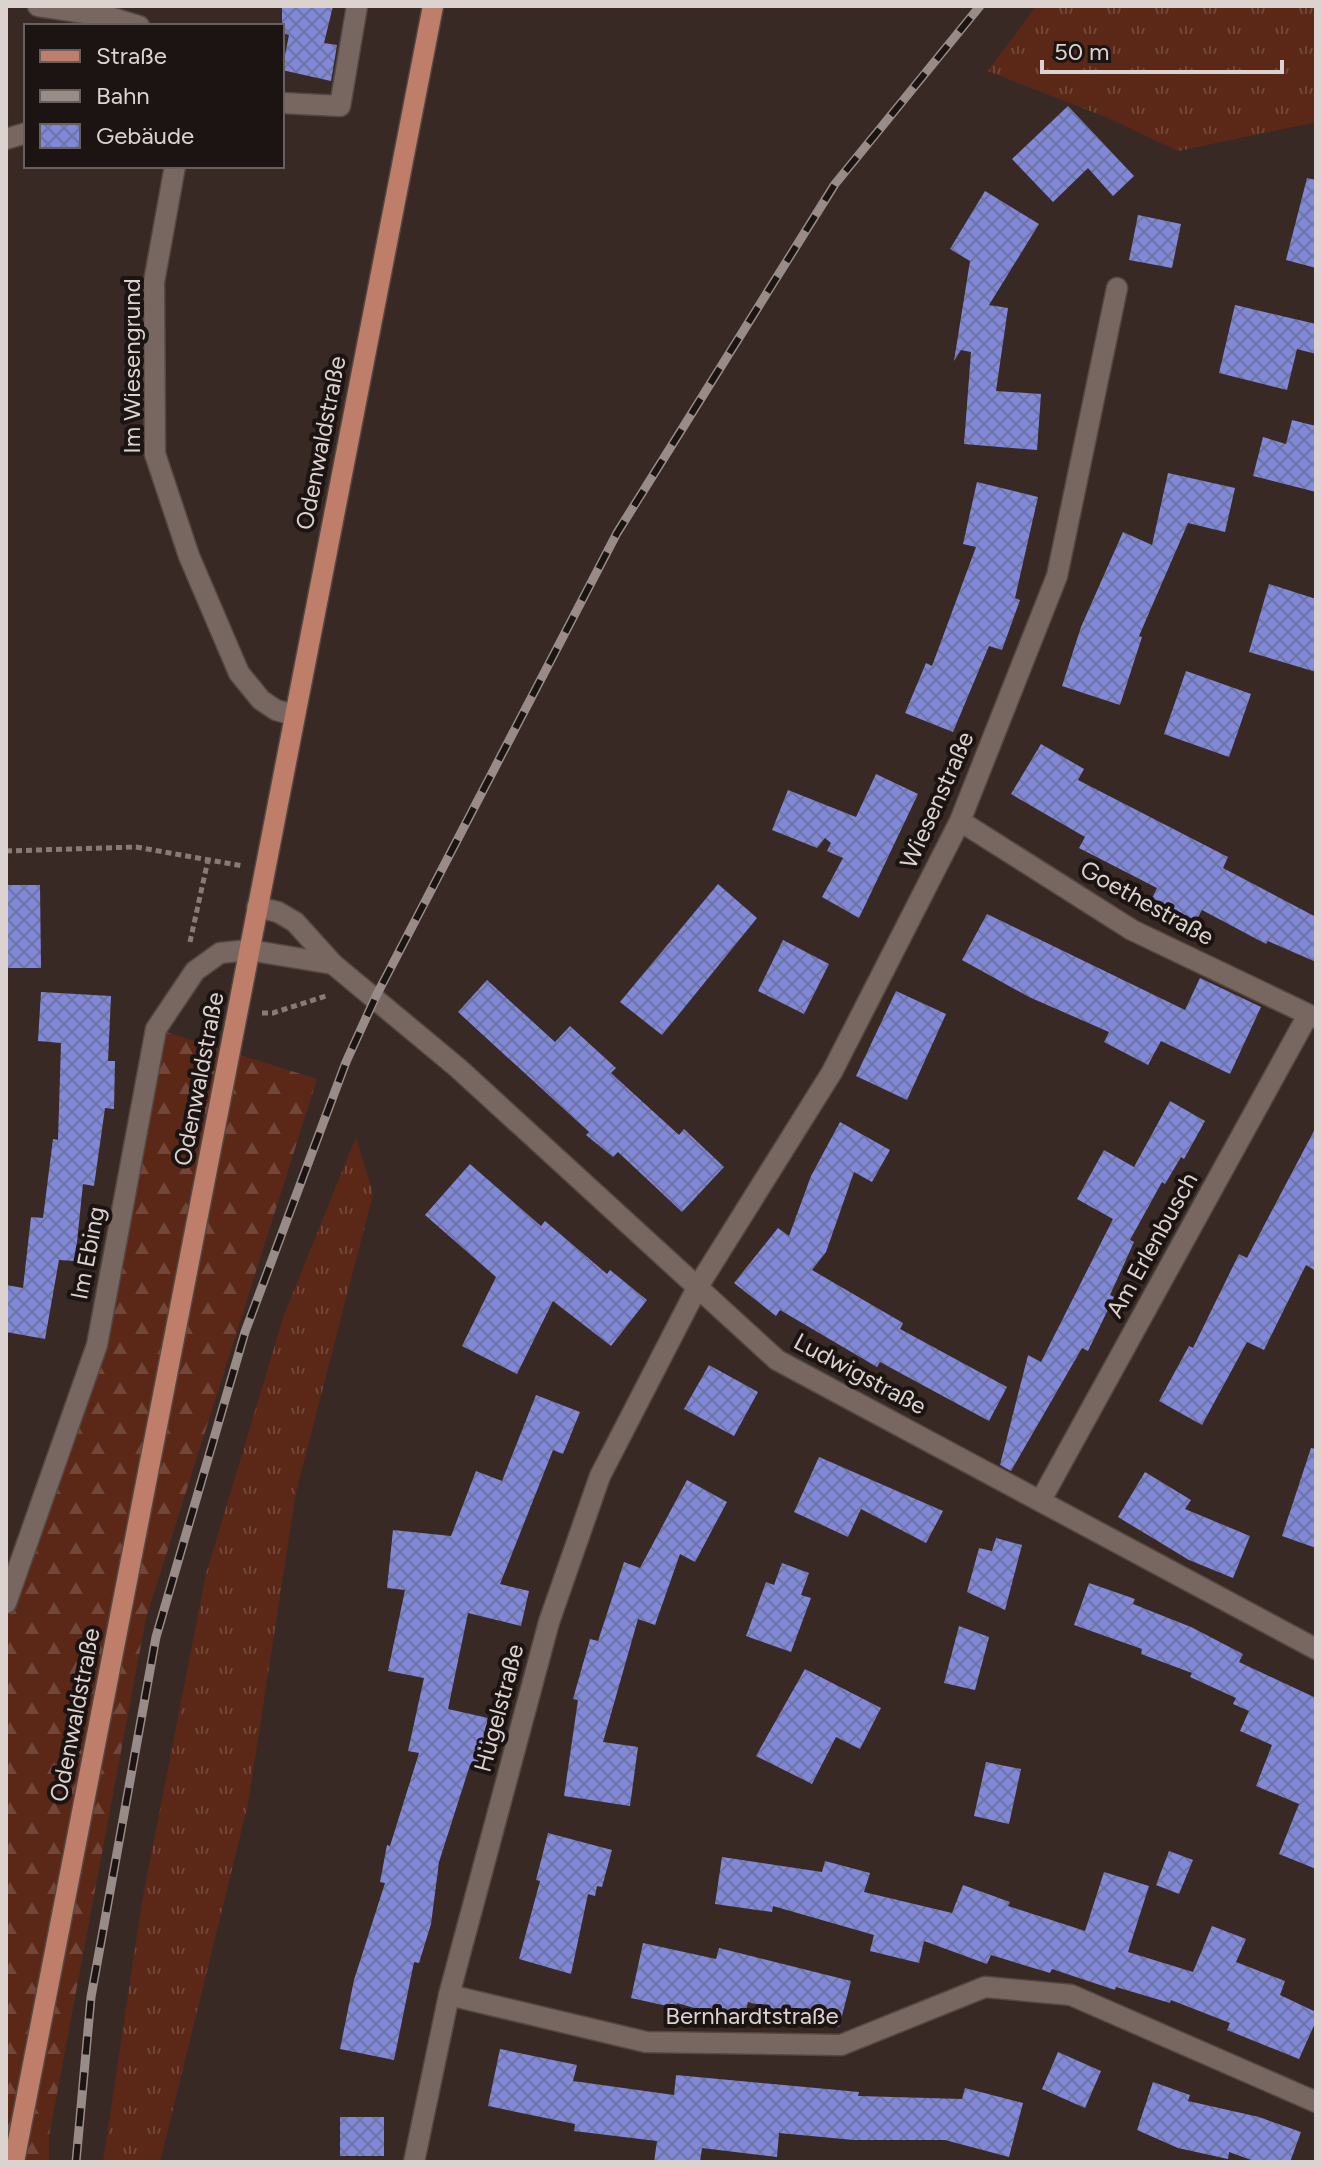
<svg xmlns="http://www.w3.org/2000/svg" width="1322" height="2168" font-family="Figtree,sans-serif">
<defs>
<pattern id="grass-tufts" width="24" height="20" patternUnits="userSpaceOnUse" patternTransform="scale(2)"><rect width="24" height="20" fill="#5b2818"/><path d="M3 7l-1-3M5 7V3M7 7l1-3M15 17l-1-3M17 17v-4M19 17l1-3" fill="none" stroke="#724639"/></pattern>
<pattern id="forest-firs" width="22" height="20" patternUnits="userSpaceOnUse" patternTransform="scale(2)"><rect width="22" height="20" fill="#5b2818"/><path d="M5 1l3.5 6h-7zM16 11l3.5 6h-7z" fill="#724639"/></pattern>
<pattern id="building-cross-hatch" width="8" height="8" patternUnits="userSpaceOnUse" patternTransform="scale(2)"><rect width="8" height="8" fill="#8189d6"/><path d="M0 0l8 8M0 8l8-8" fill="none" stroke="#6e73a8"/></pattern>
</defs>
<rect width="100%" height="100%" fill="#392924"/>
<!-- grass -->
<g fill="url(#grass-tufts)">
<polygon points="1036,6 1316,6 1316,122 1178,151 1108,118 988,71"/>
<polygon points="356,1137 373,1194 296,1492 248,1804 160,2162 103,2162 142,1902 206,1574 284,1315"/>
</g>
<!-- forest -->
<polygon fill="url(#forest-firs)" points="156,1029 317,1079 146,1618 49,2136 49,2162 6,2162 6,1603 97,1345"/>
<!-- building -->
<g fill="url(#building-cross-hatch)">
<polygon points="282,6 333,6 324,43 337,45 331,81 282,70 289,35 282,33"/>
<polygon points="1068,106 1134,176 1113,196 1088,168 1053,202 1012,159"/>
<polygon points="1307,178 1316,180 1316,268 1286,260"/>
<polygon points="985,191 1039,224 989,305 1008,308 996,391 1041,394 1037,450 964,444 971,352 961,350 954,361 970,261 950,249"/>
<polygon points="1138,215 1181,224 1172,268 1129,260"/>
<polygon points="1235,305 1316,324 1316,354 1297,349 1287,390 1219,373"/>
<polygon points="1292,420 1316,426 1316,492 1253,476 1263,437 1286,444"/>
<polygon points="1168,473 1235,488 1225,532 1188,523 1139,636 1142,637 1120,705 1062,686 1081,627 1123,532 1152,545"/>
<polygon points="977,482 1038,497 1015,598 1020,600 1002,650 989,646 953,732 905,713 926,663 932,666 976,547 963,544"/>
<polygon points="1269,584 1316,599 1316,672 1249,652"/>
<polygon points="1186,671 1251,694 1229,757 1164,734"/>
<polygon points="1041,744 1084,769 1078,780 1228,857 1223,868 1316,917 1316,962 1268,941 1266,944 1202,910 1196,921 1152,898 1157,888 1079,848 1085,837 1011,794"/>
<polygon points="876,774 918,794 859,918 822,897 843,858 827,851 831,843 825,838 817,848 772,830 788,790 856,817"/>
<polygon points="718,884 757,918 662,1035 620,1002"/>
<polygon points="6,885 40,885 41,968 6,968"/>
<polygon points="987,914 1185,1010 1200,978 1261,1007 1230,1074 1161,1041 1148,1065 1104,1042 1109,1032 1029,997 962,960"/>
<polygon points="783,940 829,964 804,1014 758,991"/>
<polygon points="487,980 555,1042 570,1026 616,1068 611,1073 679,1135 684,1129 724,1167 682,1212 618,1152 613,1157 586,1135 589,1132 458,1012"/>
<polygon points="896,991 946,1014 907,1100 856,1076"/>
<polygon points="41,992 111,996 108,1061 115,1061 114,1109 105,1108 94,1186 83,1184 75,1261 59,1260 45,1339 6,1332 6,1285 23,1288 31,1217 43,1218 53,1139 58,1140 61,1043 38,1041"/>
<polygon points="1170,1101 1205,1121 1184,1159 1181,1157 1165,1184 1162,1182 1130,1240 1134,1242 1110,1295 1114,1297 1088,1351 1082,1348 1011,1471 1000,1465 1028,1355 1041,1362 1113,1219 1077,1199 1104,1150 1134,1167"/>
<polygon points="840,1122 890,1150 872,1182 854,1172 826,1252 812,1270 903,1323 900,1329 1007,1387 989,1421 880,1362 877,1367 780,1310 776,1316 734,1283 778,1228 789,1236 811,1176"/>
<polygon points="1316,1127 1316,1271 1306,1265 1264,1350 1247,1342 1202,1425 1159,1401 1189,1346 1193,1348 1239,1254 1247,1258"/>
<polygon points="470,1164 541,1226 545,1221 607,1274 610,1270 647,1300 611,1346 553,1301 517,1374 462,1346 496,1277 425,1215"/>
<polygon points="709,1365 758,1392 734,1436 684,1409"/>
<polygon points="536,1395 580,1412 563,1454 553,1450 500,1584 529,1591 521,1626 468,1613 448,1709 488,1718 477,1767 470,1765 439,1862 431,1924 419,1963 414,1962 394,2060 340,2049 354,1980 385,1883 380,1882 387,1845 390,1846 419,1753 408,1751 424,1678 388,1671 405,1590 387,1588 393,1530 451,1536 476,1471 502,1481"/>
<polygon points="1311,1448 1316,1449 1316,1548 1282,1536"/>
<polygon points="819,1457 943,1511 926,1543 861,1509 848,1537 794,1512"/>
<polygon points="1145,1472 1191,1500 1185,1509 1250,1536 1233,1578 1189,1560 1118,1517"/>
<polygon points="687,1480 727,1502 695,1562 680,1554 655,1625 638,1619 603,1742 638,1747 630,1806 564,1796 578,1700 573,1699 590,1639 598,1641 624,1562 640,1568"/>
<polygon points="996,1538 1022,1545 1005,1610 967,1592 979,1548 992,1551"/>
<polygon points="782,1563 809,1573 801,1595 811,1598 791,1652 746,1636 766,1582 774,1585"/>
<polygon points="1089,1583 1135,1599 1133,1604 1191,1627 1243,1654 1239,1662 1316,1698 1316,1869 1279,1854 1299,1804 1256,1786 1272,1745 1240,1731 1249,1711 1233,1704 1236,1698 1190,1677 1192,1673 1141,1654 1142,1649 1074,1625"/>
<polygon points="959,1626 989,1637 975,1690 944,1683"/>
<polygon points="805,1669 881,1708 860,1749 836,1737 812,1784 756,1756"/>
<polygon points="986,1762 1021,1769 1009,1824 974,1816"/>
<polygon points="548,1833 612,1850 602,1887 597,1886 595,1896 588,1894 571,1974 519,1959 540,1881 536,1880"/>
<polygon points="1169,1851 1193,1860 1179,1894 1156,1885"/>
<polygon points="722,1857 822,1872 825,1861 870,1873 864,1892 952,1913 963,1885 1010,1902 1008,1906 1085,1931 1104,1872 1149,1886 1128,1952 1193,1972 1212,1926 1246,1939 1236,1962 1285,1981 1280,1995 1316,2012 1316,2021 1299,2059 1227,2030 1230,2023 1171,2000 1170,2003 1116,1987 1115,1990 1052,1969 1050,1973 991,1955 987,1964 924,1941 919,1963 870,1951 874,1935 773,1906 772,1912 715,1904"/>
<polygon points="643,1943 716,1959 719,1948 851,1981 839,2027 748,2002 743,2022 677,2003 676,2008 631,1998"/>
<polygon points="500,2049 577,2065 573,2081 674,2095 676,2075 859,2092 858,2096 962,2099 965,2088 1023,2103 1009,2157 945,2140 854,2140 779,2133 777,2157 702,2148 700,2162 654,2162 657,2141 574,2131 575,2124 488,2106"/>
<polygon points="1058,2052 1101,2071 1085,2108 1042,2089"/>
<polygon points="1153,2082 1190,2095 1188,2101 1259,2117 1301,2132 1290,2162 1257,2162 1229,2152 1228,2159 1178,2148 1137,2130"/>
<rect x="340" y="2117" width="44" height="39"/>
</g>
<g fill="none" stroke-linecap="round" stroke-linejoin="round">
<!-- minor casing -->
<g stroke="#544843" stroke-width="23">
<g id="minor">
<polyline points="38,6 106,16 139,26"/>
<polyline points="282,103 340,106 357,6"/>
<polyline points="6,139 26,133"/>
<polyline points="175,166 154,282 155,454 189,556 239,673 261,700 276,710 294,715"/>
<polyline points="960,821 1132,930 1316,1018"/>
<polyline points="257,907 278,912 295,922 333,964 458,1068 777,1360 1316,1649"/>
<polyline points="1041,1500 1308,1015"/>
<polyline points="6,1603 97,1345 156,1029 195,971 220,953 249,950 333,964"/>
<polyline points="449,1995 646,2042 841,2045 985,1987 1071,1995 1316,2102"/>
<polyline points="414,2162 449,1995 549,1622 600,1476 697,1288 832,1072 960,821 1057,576 1117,288"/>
</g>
</g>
<!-- major casing -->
<g stroke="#544843" stroke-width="23">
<polyline id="major" points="14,2162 433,6"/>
</g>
<!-- path -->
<g stroke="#887b77" stroke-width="5" stroke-dasharray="6 4" stroke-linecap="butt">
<polyline points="6,851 136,847 243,866"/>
<polyline points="190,942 208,860"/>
<polyline points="262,1013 273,1013 329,995"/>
</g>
<!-- minor -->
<use href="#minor" stroke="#786761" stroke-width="20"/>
<!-- major -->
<use href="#major" stroke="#be7e69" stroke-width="20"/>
<!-- rail casing -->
<g stroke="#998c88" stroke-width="9">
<polyline id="rail" points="76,2162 91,1997 156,1637 245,1332 346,1062 376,996 617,533 835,184 980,6"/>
</g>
<!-- rail -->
<use href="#rail" stroke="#1b1412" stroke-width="6" stroke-dasharray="18" stroke-linecap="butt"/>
</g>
<g text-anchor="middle" stroke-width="8" stroke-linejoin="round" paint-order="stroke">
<!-- street labels -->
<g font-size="24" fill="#dcd2cf" stroke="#1b1412">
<text transform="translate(132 366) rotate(-90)" y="8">Im Wiesengrund</text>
<text transform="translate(321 443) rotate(-79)" y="8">Odenwaldstraße</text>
<text transform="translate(937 800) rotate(-66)" y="8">Wiesenstraße</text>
<text transform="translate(1147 903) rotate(29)" y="8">Goethestraße</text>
<text transform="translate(199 1079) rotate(-79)" y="8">Odenwaldstraße</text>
<text transform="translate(1152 1245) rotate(-61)" y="8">Am Erlenbusch</text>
<text transform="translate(88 1253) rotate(-79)" y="8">Im Ebing</text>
<text transform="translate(860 1374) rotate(28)" y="8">Ludwigstraße</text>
<text transform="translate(499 1708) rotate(-75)" y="8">Hügelstraße</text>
<text transform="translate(75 1715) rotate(-79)" y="8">Odenwaldstraße</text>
<text x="752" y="2024">Bernhardtstraße</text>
</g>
</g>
<!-- border -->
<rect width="1322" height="2168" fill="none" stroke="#dcd2cf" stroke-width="16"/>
<!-- legend -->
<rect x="24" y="24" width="260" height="144" fill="#1b1412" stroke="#68605e" stroke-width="2"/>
<rect x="40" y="50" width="40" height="12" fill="#be7e69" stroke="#68605e" stroke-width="2"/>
<text x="96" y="64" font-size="24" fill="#dcd2cf">Straße</text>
<rect x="40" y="90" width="40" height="12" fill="#998c88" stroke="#68605e" stroke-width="2"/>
<text x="96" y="104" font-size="24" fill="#dcd2cf">Bahn</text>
<rect x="40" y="124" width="40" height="24" fill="url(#building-cross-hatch)" stroke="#68605e" stroke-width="2"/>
<text x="96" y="144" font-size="24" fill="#dcd2cf">Gebäude</text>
<!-- scale -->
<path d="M1042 60v12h240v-12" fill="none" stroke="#dcd2cf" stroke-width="4"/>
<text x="1054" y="60" font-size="24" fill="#dcd2cf" stroke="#1b1412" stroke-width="6" paint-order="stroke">50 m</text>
</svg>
